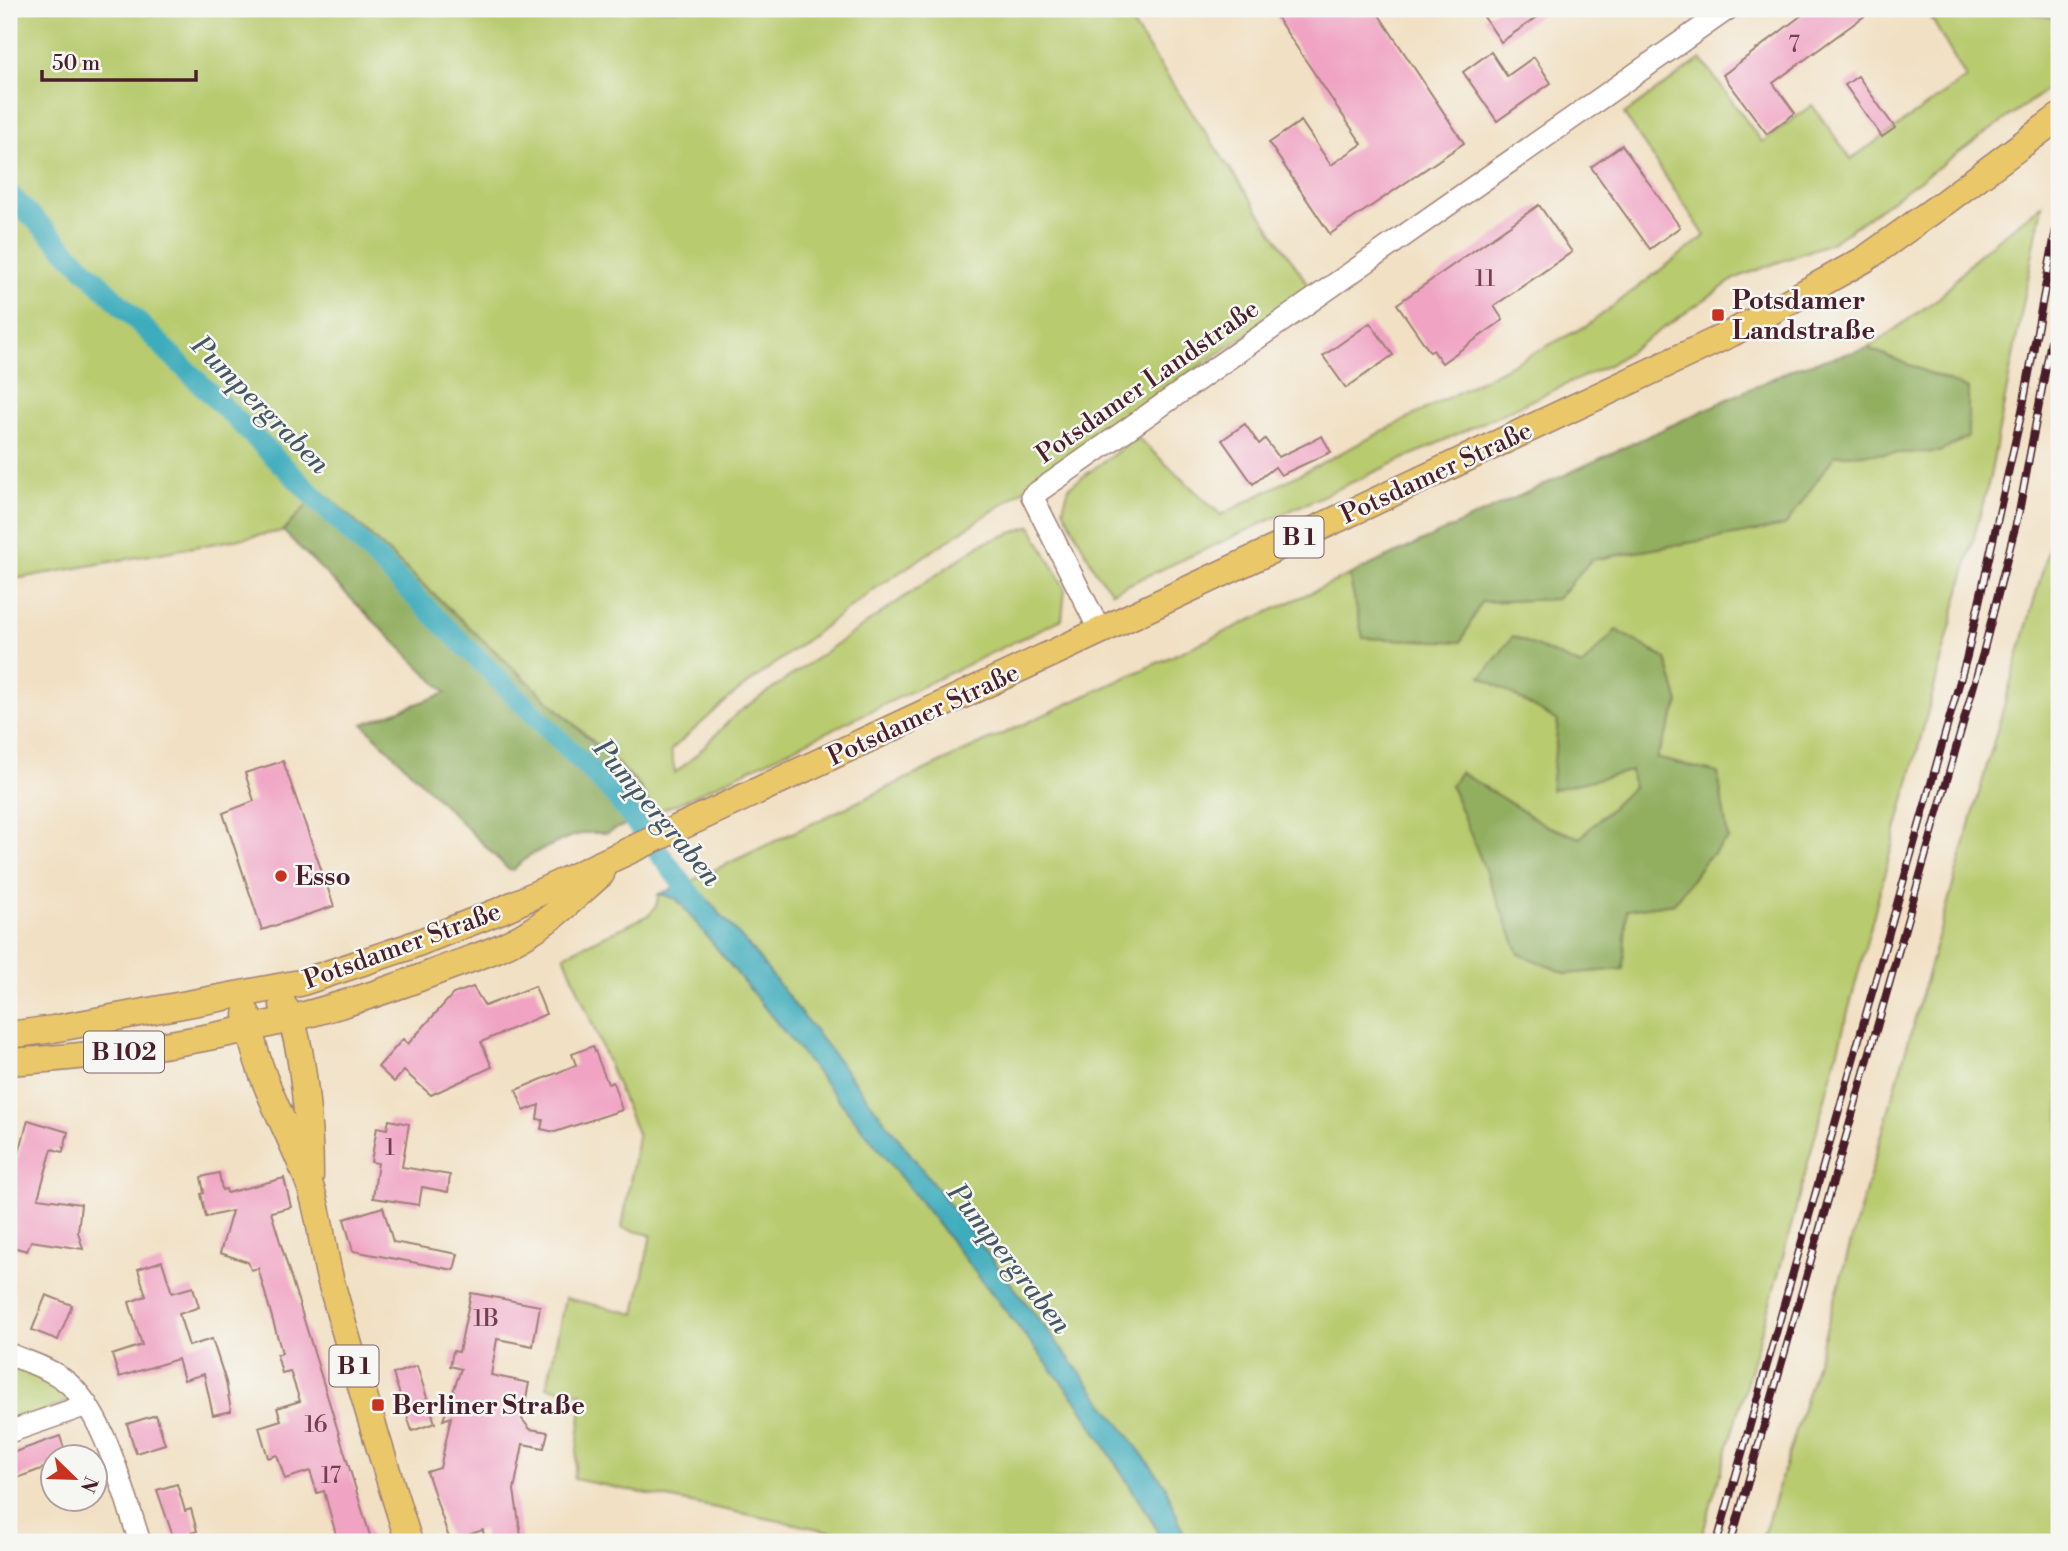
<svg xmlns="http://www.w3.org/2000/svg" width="2068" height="1551" font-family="'Libre Bodoni',serif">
<rect width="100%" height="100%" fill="#f6f6f2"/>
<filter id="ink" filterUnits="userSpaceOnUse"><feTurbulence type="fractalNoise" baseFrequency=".0143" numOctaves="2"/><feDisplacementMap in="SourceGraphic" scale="14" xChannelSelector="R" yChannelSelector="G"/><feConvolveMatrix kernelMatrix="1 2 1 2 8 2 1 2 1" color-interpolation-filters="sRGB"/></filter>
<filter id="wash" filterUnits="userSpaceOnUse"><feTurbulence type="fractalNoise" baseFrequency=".00686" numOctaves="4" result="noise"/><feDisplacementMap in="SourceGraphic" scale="28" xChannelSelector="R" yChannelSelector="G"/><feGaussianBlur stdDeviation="1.57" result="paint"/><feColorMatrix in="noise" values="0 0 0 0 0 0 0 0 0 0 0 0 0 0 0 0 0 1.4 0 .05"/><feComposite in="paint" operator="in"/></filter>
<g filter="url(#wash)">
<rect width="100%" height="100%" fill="#f1e0c3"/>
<!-- green -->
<g fill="#b8cb6e" stroke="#81754c" stroke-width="2" fill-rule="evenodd">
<polygon points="9,9 1122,9 1312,290 1124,418 1006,502 876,588 733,695 671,750 675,773 696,755 736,714 981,544 1031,526 1065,589 1062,619 677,804 654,812 637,782 321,490 283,531 9,580"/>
<polygon points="1926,9 2008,9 2059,19 2059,81 1833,242 1736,278 1611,364 1112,592 1096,572 1063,509 1069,487 1137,437 1221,515 1588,325 1705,236 1624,114 1701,59 1762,142 1812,105 1851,159 1966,78"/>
<path d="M2042,205L1990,477L1780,1268L1700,1542H1187L1165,1485L1109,1410L752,950L691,881L950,758L1349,575L1364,638L1481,602L1557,599L1591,560L1785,525L1835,455L1939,451L1968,437V389L1868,348L1940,297L1979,254ZM1617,630L1666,659L1679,703L1656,758L1728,839L1705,861L1674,903L1627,910L1451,786L1460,772L1547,826L1580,838L1633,787L1631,770L1552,789L1558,721L1482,676L1582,666Z"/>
<polygon points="2059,513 2059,1542 1761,1542 1810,1386"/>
<polygon points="659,894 677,899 885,1157 1078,1403 1154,1525 1161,1542 883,1542 574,1479 583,1394 547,1387 565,1298 635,1314 651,1235 622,1228 638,1136 564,955 649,915 656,906"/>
<polygon points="9,1361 45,1376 70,1395 69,1401 9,1426"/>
</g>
<!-- forest -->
<g fill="#92af61" stroke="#6e6746" stroke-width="2">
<polygon points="1868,348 1968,389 1968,437 1939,452 1835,455 1785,526 1591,560 1557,599 1481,602 1461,642 1363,638 1349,575 1797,367"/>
<polygon points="321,490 637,783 654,812 607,833 584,833 567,838 530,855 513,870 508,869 363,724 446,693 283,531"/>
<polygon points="1616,630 1666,659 1679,703 1656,758 1718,773 1728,839 1705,861 1674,903 1627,910 1623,969 1567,974 1519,954 1451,786 1460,772 1547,826 1580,838 1633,787 1631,771 1551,790 1558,721 1482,677 1513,636 1582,666"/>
</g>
<!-- water -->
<polygon fill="#3eacbc" stroke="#446674" stroke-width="2" points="691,881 752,950 1109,1410 1165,1485 1187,1542 1161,1542 1154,1524 1078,1403 885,1157 677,899 659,894"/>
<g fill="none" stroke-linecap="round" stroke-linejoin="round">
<!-- canal -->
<polyline stroke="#3eacbc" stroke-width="21" points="9,194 612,792 699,905"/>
</g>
<g id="blocks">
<!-- building -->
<g fill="#f0a3c3">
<polygon points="1271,9 1375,9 1464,143 1330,234 1269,143 1301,121 1331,165 1362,144"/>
<polygon points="1497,9 1549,9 1501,42 1484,17"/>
<polygon points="1810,9 1874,9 1773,83 1795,113 1767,134 1723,75"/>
<polygon points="1491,52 1507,76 1534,57 1551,83 1497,121 1463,72"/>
<polygon points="1858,76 1895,128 1882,137 1845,85"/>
<polygon points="1622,145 1680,227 1650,249 1591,167"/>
<polygon points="1539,205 1572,252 1494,306 1503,320 1442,363 1433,350 1430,352 1397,304"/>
<polygon points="1370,323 1393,355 1346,388 1323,356"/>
<polygon points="1245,424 1259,444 1265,439 1279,457 1322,436 1331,452 1281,475 1275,467 1253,484 1222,440"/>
<polygon points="283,761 334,906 262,930 223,813 254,801 245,773"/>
<polygon points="535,986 546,1014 481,1042 492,1067 431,1095 404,1071 394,1082 378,1067 403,1039 408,1044 453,994 473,987 485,1006"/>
<polygon points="593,1046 608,1084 613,1082 622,1110 555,1132 541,1129 543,1120 537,1119 539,1105 524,1111 516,1090 576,1065 572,1054"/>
<polygon points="28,1120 68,1132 63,1152 52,1149 38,1198 81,1204 78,1232 83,1249 31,1241 27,1251 9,1246 9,1189"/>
<polygon points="389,1120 409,1124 402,1167 450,1175 448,1192 422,1187 419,1205 373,1198 378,1163 371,1162 377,1127 387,1129"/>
<polygon points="219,1173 222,1190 226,1189 227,1193 284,1178 291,1207 271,1212 372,1542 338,1542 324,1491 317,1493 310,1471 285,1479 277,1455 268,1458 259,1427 281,1420 277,1408 300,1401 290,1371 282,1373 277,1355 282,1353 258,1268 251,1270 248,1262 220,1253 232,1211 206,1217 201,1194 204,1193 201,1177"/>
<polygon points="383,1207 393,1242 458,1254 454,1270 353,1251 344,1219"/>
<polygon points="162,1261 172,1293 193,1287 199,1307 179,1314 189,1346 212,1339 226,1382 231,1411 213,1415 204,1374 184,1380 178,1359 119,1377 112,1355 142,1345 129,1302 146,1296 138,1269"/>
<polygon points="471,1293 540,1306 533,1346 497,1339 491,1375 529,1383 522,1419 530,1429 548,1432 544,1448 523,1444 514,1490 522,1542 485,1542 483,1530 450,1541 427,1472 440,1468 451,1417 443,1420 461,1369 450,1366 453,1351 459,1352"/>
<polygon points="46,1295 72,1305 58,1340 32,1330"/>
<polygon points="417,1366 435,1423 412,1431 393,1374"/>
<polygon points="156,1415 165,1444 136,1453 127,1424"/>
<polygon points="60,1436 67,1457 52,1457 52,1465 9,1481 9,1454"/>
<polygon points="177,1484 185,1511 191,1509 197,1531 191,1533 194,1542 175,1542 157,1490"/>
</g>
</g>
</g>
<g filter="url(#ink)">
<use href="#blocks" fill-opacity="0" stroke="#9e8077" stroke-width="2"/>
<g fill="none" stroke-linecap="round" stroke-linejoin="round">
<!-- minor casing -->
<g stroke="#9e8077" stroke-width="24">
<g id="minor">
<polyline points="1100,631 1032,496 1728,9"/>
<path d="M9,1354C27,1362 47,1367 63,1379C104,1408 124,1495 140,1542"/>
<polyline points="9,1432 87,1405"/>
</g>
</g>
<!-- major casing -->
<g stroke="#9e8077" stroke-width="29">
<g id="major">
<path d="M283,1005C304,1029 310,1141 310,1176"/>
<path d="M247,1014C255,1075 288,1127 309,1183C321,1215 322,1250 331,1282C355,1369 382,1456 409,1542"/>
<polyline points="9,1035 53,1029 300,983 405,948 502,910 1100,631 1732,333 1865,259 1945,202 2059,117"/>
<path d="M9,1062C159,1052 298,1026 438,971C469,959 504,949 531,931C556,916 579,893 601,874"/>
</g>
</g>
<!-- minor -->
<use href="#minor" stroke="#fff" stroke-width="21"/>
<!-- major -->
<use href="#major" stroke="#eac769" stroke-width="26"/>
<!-- rail casing -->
<g stroke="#4a1f2b" stroke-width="8">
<g id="rail">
<polyline points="1717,1542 1967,656 2022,411 2059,213"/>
<polyline points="1731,1542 1983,653 2019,512 2059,298"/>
</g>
</g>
<!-- rail -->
<use href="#rail" stroke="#f6f6f2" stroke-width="5" stroke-dasharray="16" stroke-linecap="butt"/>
</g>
</g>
<!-- markers -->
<g fill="#c8321e" stroke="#f6f6f2" stroke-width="2.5">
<rect x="1711" y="308" width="14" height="14" rx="3.5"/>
<circle cx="281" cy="876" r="7"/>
<rect x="371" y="1398" width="14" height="14" rx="3.5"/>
</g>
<g text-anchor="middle" stroke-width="5" stroke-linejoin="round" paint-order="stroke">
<!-- number labels -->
<g font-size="23" fill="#744051">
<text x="1794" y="52">7</text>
<text x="1485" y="286">11</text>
<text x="390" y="1155">1</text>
<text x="486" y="1326">1B</text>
<text x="316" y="1432">16</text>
<text x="331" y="1483">17</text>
</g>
<!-- shield labels -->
<g fill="#f6f6f2" stroke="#7e6067" stroke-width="2">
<rect x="1274.5" y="516.5" width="49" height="41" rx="5"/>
<rect x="84" y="1031.5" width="80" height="41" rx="5"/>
<rect x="329.5" y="1345.5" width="49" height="41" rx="5"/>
</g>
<g font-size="24" font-weight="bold" fill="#4a1f2b">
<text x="1299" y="545">B 1</text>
<text x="124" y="1060">B 102</text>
<text x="354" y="1374">B 1</text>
</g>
<!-- poi labels -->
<g font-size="26" font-weight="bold" fill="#4a1f2b" stroke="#f6f6f2" text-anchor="start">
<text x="1732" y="309">Potsdamer<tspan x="1732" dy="30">Landstraße</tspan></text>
<text x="295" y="885">Esso</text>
<text x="392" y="1414">Berliner Straße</text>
</g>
<!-- street labels -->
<g font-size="26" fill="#4a1f2b" stroke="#f6f6f2">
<text transform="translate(1147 381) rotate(-35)" y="9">Potsdamer Landstraße</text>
<text transform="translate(1436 472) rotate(-25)" y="9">Potsdamer Straße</text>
<text transform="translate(923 714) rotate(-25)" y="9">Potsdamer Straße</text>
<text transform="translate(402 945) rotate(-20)" y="9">Potsdamer Straße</text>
</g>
<!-- water labels -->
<g font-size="28" font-style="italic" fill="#455765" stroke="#f6f6f2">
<text transform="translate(261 404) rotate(45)" y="10">Pumpergraben</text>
<text transform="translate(658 812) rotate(50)" y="10">Pumpergraben</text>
<text transform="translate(1010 1258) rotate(52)" y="10">Pumpergraben</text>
</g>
</g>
<!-- margin -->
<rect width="2068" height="1551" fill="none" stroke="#f6f6f2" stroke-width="35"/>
<!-- north arrow -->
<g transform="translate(74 1478) rotate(113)"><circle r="33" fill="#f6f6f2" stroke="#b1a0a2" stroke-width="2"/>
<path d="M0-5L12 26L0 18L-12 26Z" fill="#c8321e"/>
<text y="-10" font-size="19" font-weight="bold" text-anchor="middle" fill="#4a1f2b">N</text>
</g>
<!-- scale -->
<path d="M42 70v10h154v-10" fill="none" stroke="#4a1f2b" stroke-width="3.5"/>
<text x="52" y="70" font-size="21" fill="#4a1f2b" stroke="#f6f6f2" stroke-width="5" paint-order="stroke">50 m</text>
</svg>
